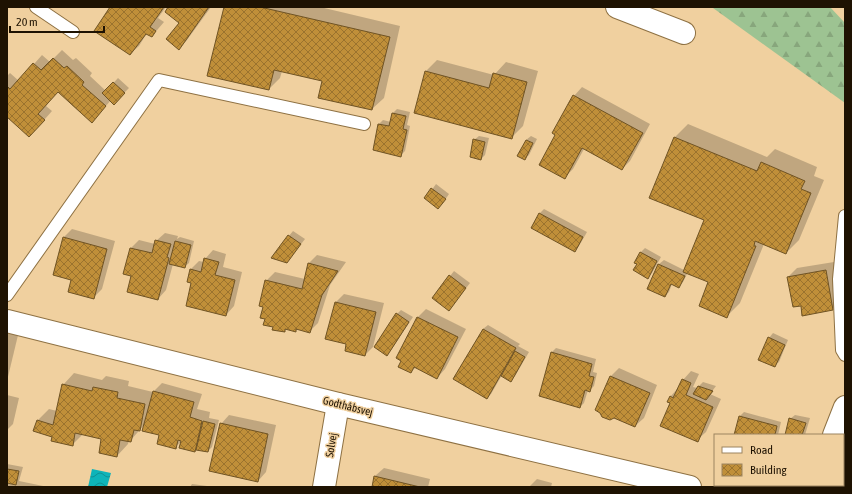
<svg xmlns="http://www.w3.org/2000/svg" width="852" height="494" font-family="'Asap Condensed',sans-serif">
<defs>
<pattern id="forest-firs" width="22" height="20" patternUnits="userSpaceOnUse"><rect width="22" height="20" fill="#9dc392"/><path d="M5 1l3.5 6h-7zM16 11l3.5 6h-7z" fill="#87a67c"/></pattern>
<pattern id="water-waves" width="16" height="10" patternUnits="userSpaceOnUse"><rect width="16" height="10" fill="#0eb4b9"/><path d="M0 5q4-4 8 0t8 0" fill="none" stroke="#0d9194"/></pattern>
<pattern id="building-cross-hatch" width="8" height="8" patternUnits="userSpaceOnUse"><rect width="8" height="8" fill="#c08f39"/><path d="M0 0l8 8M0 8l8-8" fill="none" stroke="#9b732e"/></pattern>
</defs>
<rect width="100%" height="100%" fill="#f0d09f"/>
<!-- forest -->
<polygon fill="url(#forest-firs)" points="714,7 830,7 845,23 845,103 713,8"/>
<!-- water -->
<polygon fill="url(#water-waves)" points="92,469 111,473 107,487 88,487"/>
<!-- shadow -->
<g fill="#0003">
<polygon points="112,7 166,7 158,18 164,22 152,36 147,33 139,46 130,54"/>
<polygon points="170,7 211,7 187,40 179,49 180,23"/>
<polygon points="225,7 320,7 400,26 384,98 372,109 323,81 282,71 280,78 269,89"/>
<polygon points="62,50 73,60 76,58 92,73 90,76 106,91 118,78 129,88 114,103 111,100 100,113 58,91 46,106 52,111 38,127 7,115 7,76 10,73 19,81 42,55 50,62"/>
<polygon points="437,60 494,75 506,62 538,71 523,126 511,138 426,71"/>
<polygon points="582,87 650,124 630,161 622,169 584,149 573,169 565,177 556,135 574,96"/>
<polygon points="397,109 410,112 407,125 410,126 405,151 401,155 379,124 383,120 391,122 393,113"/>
<polygon points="688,124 767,157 775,149 817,167 814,176 824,180 799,240 786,253 764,244 740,303 727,316 710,281 688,272 683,282 678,287 672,284 669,292 665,296 648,288 659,264 664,260 684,270 705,220 650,197 675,137"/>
<polygon points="479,136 489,138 485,155 481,159 474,140"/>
<polygon points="531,136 537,139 529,155 524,159 526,140"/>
<polygon points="436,184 449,194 443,203 426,198"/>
<polygon points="544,209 587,232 579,246 575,250 540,213"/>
<polygon points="72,229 115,241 102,289 93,298 72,279 54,274 64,237"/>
<polygon points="293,231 305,239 291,257 272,257"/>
<polygon points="165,233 178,236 177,239 180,237 194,241 189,263 184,267 173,264 166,290 158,299 132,275 131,248 139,240 155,244 156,241"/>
<polygon points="645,248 661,257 652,273 648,277 638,264 635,263 641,252"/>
<polygon points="213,250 226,254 223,267 242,272 234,306 226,315 193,282 191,269 199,261 204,262 205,259"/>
<polygon points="317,255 346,262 330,285 318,323 310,331 298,328 296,331 287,329 284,331 274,326 266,319 264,306 266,281 275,272 305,279 309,263"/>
<polygon points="834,262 841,301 833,309 802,305 788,277 797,268"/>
<polygon points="454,271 470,283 453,305 433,298"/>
<polygon points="344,294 384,303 373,347 365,355 347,344 327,339 336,302"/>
<polygon points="426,309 466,329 445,369 437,378 416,367 411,372 403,361 397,358 418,317"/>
<polygon points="401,310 413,317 391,350 387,354 397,314"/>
<polygon points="488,325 520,344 518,346 529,352 515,376 511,381 502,375 491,394 487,398 454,379 483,329"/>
<polygon points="7,328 19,331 7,381"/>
<polygon points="773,333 788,340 779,362 774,366 759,359 769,338"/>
<polygon points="556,348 596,359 593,372 597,373 594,386 590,390 588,390 584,403 580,407 552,352"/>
<polygon points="619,368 657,385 644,418 635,426 610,377"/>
<polygon points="691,371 699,374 693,387 697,388 703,382 716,386 710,394 721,399 706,432 697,440 671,402 670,397 678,388 683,380"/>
<polygon points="74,373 102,380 106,376 129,381 128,386 153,392 162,383 202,394 197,409 210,412 209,418 219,420 212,447 208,451 195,449 182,441 175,447 160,434 145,424 130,441 129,440 128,444 117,456 103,438 83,434 73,444 53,436 38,420 49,409 57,411 63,385"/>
<polygon points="7,395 19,398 13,424 7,430"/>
<polygon points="744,412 781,422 778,435 735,435 740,416"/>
<polygon points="229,415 276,425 266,472 258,481 221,424"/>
<polygon points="795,415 810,418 805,435 786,435 790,419"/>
<polygon points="7,464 23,467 19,481 48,487 7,487"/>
<polygon points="384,468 430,479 428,487 373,487 375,476"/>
<polygon points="537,479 552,483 551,487 529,487"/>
<polygon points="192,484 207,486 207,487 190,487"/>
</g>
<!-- building -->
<g fill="url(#building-cross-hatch)" stroke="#6f5324">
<polygon points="110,7 164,7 150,27 156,31 152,37 146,34 130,55 94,31"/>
<polygon points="168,7 209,7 179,50 166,39 179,23 165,12"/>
<polygon points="224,7 260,7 390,37 372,110 318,98 322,81 274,70 269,90 207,76"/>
<polygon points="53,58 64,68 67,66 84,82 82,85 106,106 92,123 58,92 38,114 45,120 29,137 7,117 7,86 10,89 33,63 41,70"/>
<polygon points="425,71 489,88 493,73 527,82 512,139 414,113"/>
<polygon points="113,82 125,93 114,105 102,93"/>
<polygon points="573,95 643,133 622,170 582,148 565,179 539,165 555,135 552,133"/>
<polygon points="392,113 406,116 403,129 407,130 401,157 373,150 378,124 389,126"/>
<polygon points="674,137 757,171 761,162 805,181 801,189 811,193 786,254 755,241 754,246 756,246 727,318 699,306 708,282 683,272 704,220 649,198"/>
<polygon points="473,139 485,142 481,160 470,157"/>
<polygon points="526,140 533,143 525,160 517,156"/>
<polygon points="431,188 446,199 438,209 424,198"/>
<polygon points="539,213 583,237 575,252 531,228"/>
<polygon points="288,235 301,244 287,263 271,258"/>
<polygon points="63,237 107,249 94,299 68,292 71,280 53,275"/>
<polygon points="155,240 171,244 167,257 169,258 158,300 127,292 131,276 123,274 130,248 152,253"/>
<polygon points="175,241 191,245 185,268 169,264"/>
<polygon points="640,252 657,261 648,279 633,270 637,264 634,263"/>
<polygon points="204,258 219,262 215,275 235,280 226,316 186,306 191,283 187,282 190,269 201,272"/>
<polygon points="308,263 338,271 322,295 310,333 296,329 296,332 285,329 285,332 272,330 273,327 263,325 265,319 260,318 263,307 259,306 265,280 302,289"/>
<polygon points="658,264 685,276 679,288 671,284 665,297 647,289"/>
<polygon points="826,270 833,310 802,316 801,306 793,307 787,277"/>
<polygon points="449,275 466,288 449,311 432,298"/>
<polygon points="335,302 376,312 365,356 345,351 346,344 325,339"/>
<polygon points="396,313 409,322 387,356 374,347"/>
<polygon points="417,317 458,337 437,379 414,367 411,373 398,367 401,361 396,358"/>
<polygon points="483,329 516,348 487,399 453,379"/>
<polygon points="768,337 785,345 775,367 758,360"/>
<polygon points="515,351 525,357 511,382 501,376"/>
<polygon points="551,352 592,364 589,376 594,377 590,392 585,390 580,408 539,396"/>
<polygon points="610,376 650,393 635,427 614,418 610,420 602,417 600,413 595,410"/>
<polygon points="682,379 691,383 686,395 713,407 698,442 660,426 670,403 667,402 670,396 673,398"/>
<polygon points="62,384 92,391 93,387 118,392 117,398 145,404 140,431 134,430 131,442 120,440 117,457 99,453 101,439 75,433 73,446 51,441 52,437 33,431 37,420 53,425"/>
<polygon points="698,386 713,391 706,400 693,394"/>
<polygon points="153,391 194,402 190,417 202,421 195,452 179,448 181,441 178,440 176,449 157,444 159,435 142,431"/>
<polygon points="739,416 777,426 775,435 734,435"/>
<polygon points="789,418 806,423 802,435 785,435"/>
<polygon points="203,421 215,424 208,452 196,450"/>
<polygon points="220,423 268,434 258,482 209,471"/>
<polygon points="7,469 19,471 16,485 7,483"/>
<polygon points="374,476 420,487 372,487"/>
</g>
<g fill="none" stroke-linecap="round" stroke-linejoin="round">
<!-- service casing -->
<g stroke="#8e7143" stroke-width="14">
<g id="service">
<polyline points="36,7 73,32"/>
<polyline points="845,216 839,279 842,350 845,355"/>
<polyline points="7,295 159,80 364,124"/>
</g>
</g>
<!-- minor casing -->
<g stroke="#8e7143" stroke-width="24">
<g id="minor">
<polyline points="617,7 684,33"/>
<polyline points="7,321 338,404 690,487"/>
<polyline points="834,435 845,407"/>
<polyline points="324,487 338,404"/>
<polyline points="812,487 813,485"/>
</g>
</g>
<!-- service -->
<use href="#service" stroke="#fff" stroke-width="12"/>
<!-- minor -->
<use href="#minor" stroke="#fff" stroke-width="22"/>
</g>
<g text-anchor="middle" stroke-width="3" stroke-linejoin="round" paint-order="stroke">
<!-- street labels -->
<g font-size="11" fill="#1e1202" stroke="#f0d09f">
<text transform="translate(348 406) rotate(14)" y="4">Godthåbsvej</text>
<text transform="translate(331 445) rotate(-81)" y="4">Solvej</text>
</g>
</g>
<!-- border -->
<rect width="852" height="494" fill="none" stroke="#1e1202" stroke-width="16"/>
<!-- legend -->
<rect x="714" y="434" width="130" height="52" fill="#f0d09f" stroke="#9c8460"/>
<rect x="722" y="447" width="20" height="6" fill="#ffffff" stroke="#9c8460"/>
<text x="750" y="454" font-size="12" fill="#1e1202">Road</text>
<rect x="722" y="464" width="20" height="12" fill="url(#building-cross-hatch)" stroke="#9c8460"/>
<text x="750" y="474" font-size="12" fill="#1e1202">Building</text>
<!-- scale -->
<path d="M10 26v6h94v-6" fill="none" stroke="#1e1202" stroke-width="2"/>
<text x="16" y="26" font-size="12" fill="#1e1202" stroke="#f0d09f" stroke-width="3" paint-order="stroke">20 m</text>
</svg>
